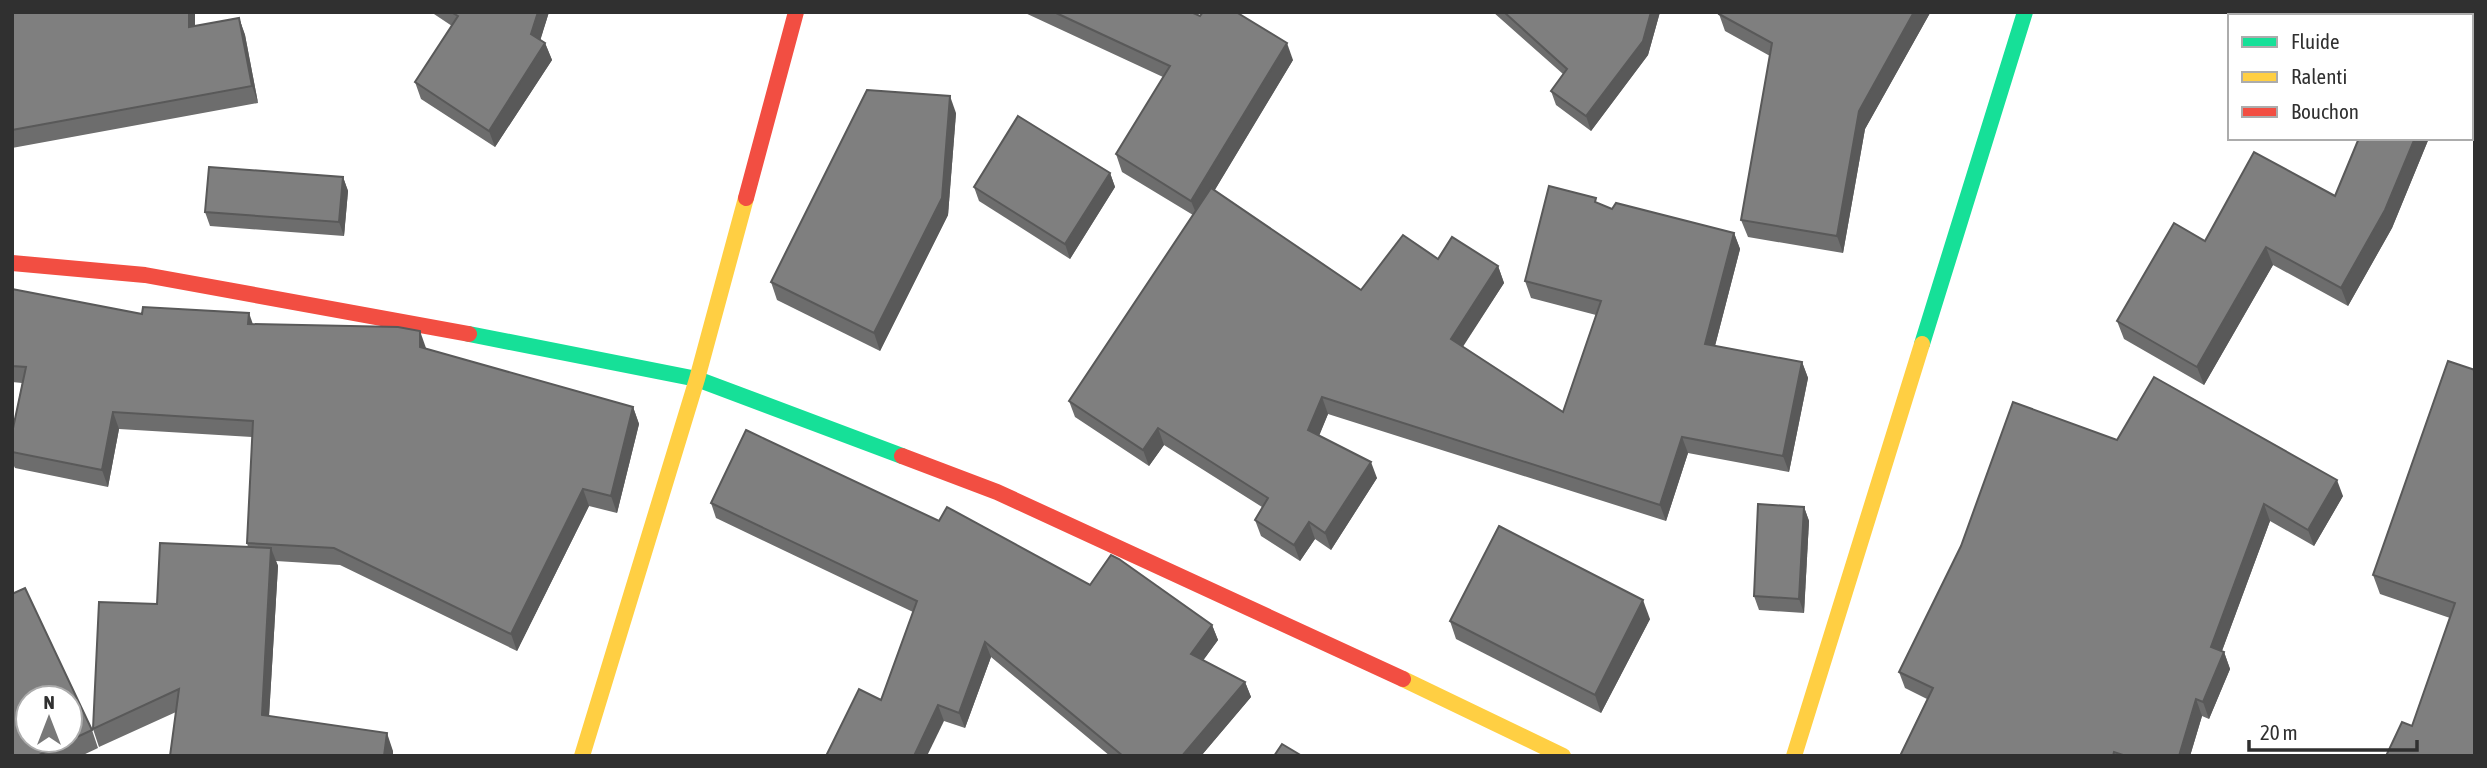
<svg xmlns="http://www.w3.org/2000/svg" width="2487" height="768" font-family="'Asap Condensed',sans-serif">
<rect width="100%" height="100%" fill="#fff"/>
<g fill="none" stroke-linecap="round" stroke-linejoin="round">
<!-- fast -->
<g stroke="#16e098" stroke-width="16">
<polyline points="469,334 697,379 902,456"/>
<polyline points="1922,344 2025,12"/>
</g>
<!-- slow -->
<g stroke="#ffcf43" stroke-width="16">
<polyline points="1403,679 1563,756"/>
<polyline points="582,756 697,379 746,198"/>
<polyline points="1794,756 1922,344"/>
</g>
<!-- jam -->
<g stroke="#f24e42" stroke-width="16">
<polyline points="746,198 796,12"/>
<polyline points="12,263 145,275 469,334"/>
<polyline points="902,456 997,492 1403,679"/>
</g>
</g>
<!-- wall -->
<g fill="#6d6d6d">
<polygon points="12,12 195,12 195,26 239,18 245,35 258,103 12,148"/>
<polygon points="431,12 549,12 540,40 545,43 552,60 495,147 421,99 415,82 452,26"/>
<polygon points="1023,12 1191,12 1293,60 1214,191 1361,290 1438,259 1498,266 1504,283 1462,347 1563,412 1596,315 1531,298 1525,281 1598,203 1612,209 1734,233 1740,249 1715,346 1802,362 1808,378 1789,472 1688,453 1666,521 1328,414 1319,435 1377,478 1331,550 1315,539 1300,561 1261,536 1255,520 1262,507 1164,445 1149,466 1075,417 1069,401 1193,215 1122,172 1116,154 1163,77"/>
<polygon points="1493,12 1660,12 1648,55 1591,131 1556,105 1551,91 1563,74"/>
<polygon points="2306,12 2475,12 2475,99 2471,98 2471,16 2309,16 2307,15"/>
<polygon points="1930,13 1865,129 1843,253 1748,237 1741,220 1770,56 1725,31 1719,14"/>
<polygon points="956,113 948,215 880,351 777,300 771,282"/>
<polygon points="2359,138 2429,138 2392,228 2348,306 2273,265 2204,385 2124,339 2117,321 2205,241 2335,196"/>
<polygon points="1110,173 1115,187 1070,259 979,201 974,187"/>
<polygon points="343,177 348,191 344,236 210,226 205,212"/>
<polygon points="12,289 142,314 253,324 426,349 633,407 639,424 617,513 589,506 517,651 340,565 276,561 278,566 269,716 393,751 393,756 170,756 176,712 99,747 93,729 157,604 248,547 247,543 252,437 119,429 108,487 15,468 12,462 12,433 22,383 12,382"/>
<polygon points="2448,361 2475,756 2412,726 2450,618 2380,594 2373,575"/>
<polygon points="2117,440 2343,496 2314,546 2270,521 2222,651 2224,652 2230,669 2209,719 2202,716 2190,756 1900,756 1927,699 1905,688 1899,672 1961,546"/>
<polygon points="711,503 939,521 1090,585 1212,625 1218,640 1203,660 1245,682 1251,697 1201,756 1110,756 991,657 965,728 881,700 913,612 716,518"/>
<polygon points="1804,507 1809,521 1804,613 1759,610 1754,596"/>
<polygon points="1650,619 1601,713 1456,639 1450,621"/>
<polygon points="92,730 98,748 81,756 12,756"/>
</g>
<!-- shaded-wall -->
<g fill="#595959">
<polygon points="189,12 195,12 195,44 189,27"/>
<polygon points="538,12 549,12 537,51 531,34"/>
<polygon points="1651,12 1660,12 1648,55 1591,131 1586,116"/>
<polygon points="1914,12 1930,13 1865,129 1843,253 1837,236 1859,111"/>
<polygon points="239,18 245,35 258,103 252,86"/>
<polygon points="545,43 552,60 495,147 489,131"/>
<polygon points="1287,43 1293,60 1198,218 1191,201"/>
<polygon points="2475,77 2475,92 2472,83"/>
<polygon points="950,96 956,113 948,215 880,351 874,333"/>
<polygon points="2415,138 2429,138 2392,228 2348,306 2341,288"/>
<polygon points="1110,173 1115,187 1070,259 1065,244"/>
<polygon points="343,177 348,191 344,236 339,222"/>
<polygon points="1734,233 1740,249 1711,361 1705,344"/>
<polygon points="2266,247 2273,265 2204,385 2197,367"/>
<polygon points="1498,266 1504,283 1457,356 1451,339"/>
<polygon points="249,313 255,330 248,324"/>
<polygon points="420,331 426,348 426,363 420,347"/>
<polygon points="1802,362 1808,378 1789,472 1783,456"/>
<polygon points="1322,397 1328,414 1315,446 1308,430"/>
<polygon points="633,407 639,424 617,513 611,496"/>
<polygon points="113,412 119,429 108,487 102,470"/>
<polygon points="1158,428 1164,445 1149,466 1143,450"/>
<polygon points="1682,437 1688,453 1666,521 1660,505"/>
<polygon points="1371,462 1377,478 1331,550 1325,533"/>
<polygon points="2337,480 2343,496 2314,546 2308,530"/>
<polygon points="583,489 589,506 517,651 511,634"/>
<polygon points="2264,504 2270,521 2217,664 2211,647"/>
<polygon points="1804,507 1809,521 1804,613 1799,599"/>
<polygon points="1309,522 1315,539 1300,561 1294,545"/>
<polygon points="271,548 278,566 268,733 262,715"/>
<polygon points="1643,600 1650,619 1601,713 1595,695"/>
<polygon points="1212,625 1218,640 1197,669 1191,654"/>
<polygon points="985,642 991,657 965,728 959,713"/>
<polygon points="2224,652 2230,669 2209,719 2203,702"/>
<polygon points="1245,682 1251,697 1201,756 1182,756"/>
<polygon points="2196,699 2202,716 2190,756 2179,756"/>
<polygon points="938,705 944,721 927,756 914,756"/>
<polygon points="387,733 393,751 393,756 384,756"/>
</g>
<!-- building -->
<g fill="#7f7f7f" stroke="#595959" stroke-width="2" fill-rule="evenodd">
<polygon points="12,12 189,12 189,27 239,18 252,86 12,130"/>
<polygon points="451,12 538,12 531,34 545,43 489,131 415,82 458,16"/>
<polygon points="1054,12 1191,12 1200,16 1203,12 1236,12 1287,43 1191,201 1116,154 1170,66"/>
<polygon points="1504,12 1651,12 1643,41 1586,116 1551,91 1567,69"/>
<polygon points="1720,12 1914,12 1859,111 1837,236 1741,220 1772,43 1719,14"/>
<polygon points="2331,12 2475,12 2475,77 2471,83 2471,16 2338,16"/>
<polygon points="867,90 950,96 942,198 874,333 771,282"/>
<polygon points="1018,116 1110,173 1065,244 974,187"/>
<polygon points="2359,138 2415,138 2385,210 2341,288 2266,247 2197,367 2117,321 2174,223 2205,241 2254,152 2335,196"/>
<polygon points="209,167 343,177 339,222 205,212"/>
<polygon points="1549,186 1596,198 1595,202 1612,209 1616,203 1734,233 1705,344 1802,362 1783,456 1682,437 1660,505 1322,397 1308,430 1371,462 1325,533 1309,522 1294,545 1255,520 1268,498 1158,428 1143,450 1069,401 1211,188 1361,290 1403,235 1438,259 1452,237 1498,266 1451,339 1563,412 1601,301 1525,281"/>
<polygon points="12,289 142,314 143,307 249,313 248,324 398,327 420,331 420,347 633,407 611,496 583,489 511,634 334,548 247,543 253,421 113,412 102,470 12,452 12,433 26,367 12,366"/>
<polygon points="2448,361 2475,370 2475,756 2386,756 2402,722 2412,726 2455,603 2373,575"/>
<polygon points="2154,377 2337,480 2308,530 2264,504 2211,647 2224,652 2203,702 2196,699 2179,756 2126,756 2114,752 2113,756 1900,756 1933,688 1899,672 1961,546 2013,402 2117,440"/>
<polygon points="746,430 939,521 947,507 1090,585 1111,555 1119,559 1212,625 1191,654 1245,682 1182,756 1123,756 985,642 959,713 938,705 914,756 826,756 859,689 881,700 917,601 711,503"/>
<polygon points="1758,504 1804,507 1799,599 1754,596"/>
<polygon points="1499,526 1643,600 1595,695 1450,621"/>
<polygon points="160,543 271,548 262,715 387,733 384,756 170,756 179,689 93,729 99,602 157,604"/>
<path d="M25,588L92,730L37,756H12V594ZM28,698H70V740H28Z"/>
<polygon points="1282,744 1302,756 1274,756"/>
</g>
<!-- border -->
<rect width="2487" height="768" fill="none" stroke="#303030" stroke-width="28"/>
<!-- legend -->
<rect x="2228" y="14" width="245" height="126" fill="#ffffff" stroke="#acacac" stroke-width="2"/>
<rect x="2242" y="37" width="35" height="10" fill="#16e098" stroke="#acacac" stroke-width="2"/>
<text x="2291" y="49" font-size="21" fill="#303030">Fluide</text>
<rect x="2242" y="72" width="35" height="10" fill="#ffcf43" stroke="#acacac" stroke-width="2"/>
<text x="2291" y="84" font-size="21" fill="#303030">Ralenti</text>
<rect x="2242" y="107" width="35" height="10" fill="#f24e42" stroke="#acacac" stroke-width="2"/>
<text x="2291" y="119" font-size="21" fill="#303030">Bouchon</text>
<!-- north arrow -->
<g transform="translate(49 719)"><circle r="33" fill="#ffffff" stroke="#acacac" stroke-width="2"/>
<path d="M0-5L12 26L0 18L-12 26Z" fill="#787878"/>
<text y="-10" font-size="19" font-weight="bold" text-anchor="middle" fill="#303030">N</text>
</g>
<!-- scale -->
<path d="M2249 740v10h168v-10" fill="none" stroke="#303030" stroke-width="3.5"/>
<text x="2260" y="740" font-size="21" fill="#303030" stroke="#ffffff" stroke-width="5" paint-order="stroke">20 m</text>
</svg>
